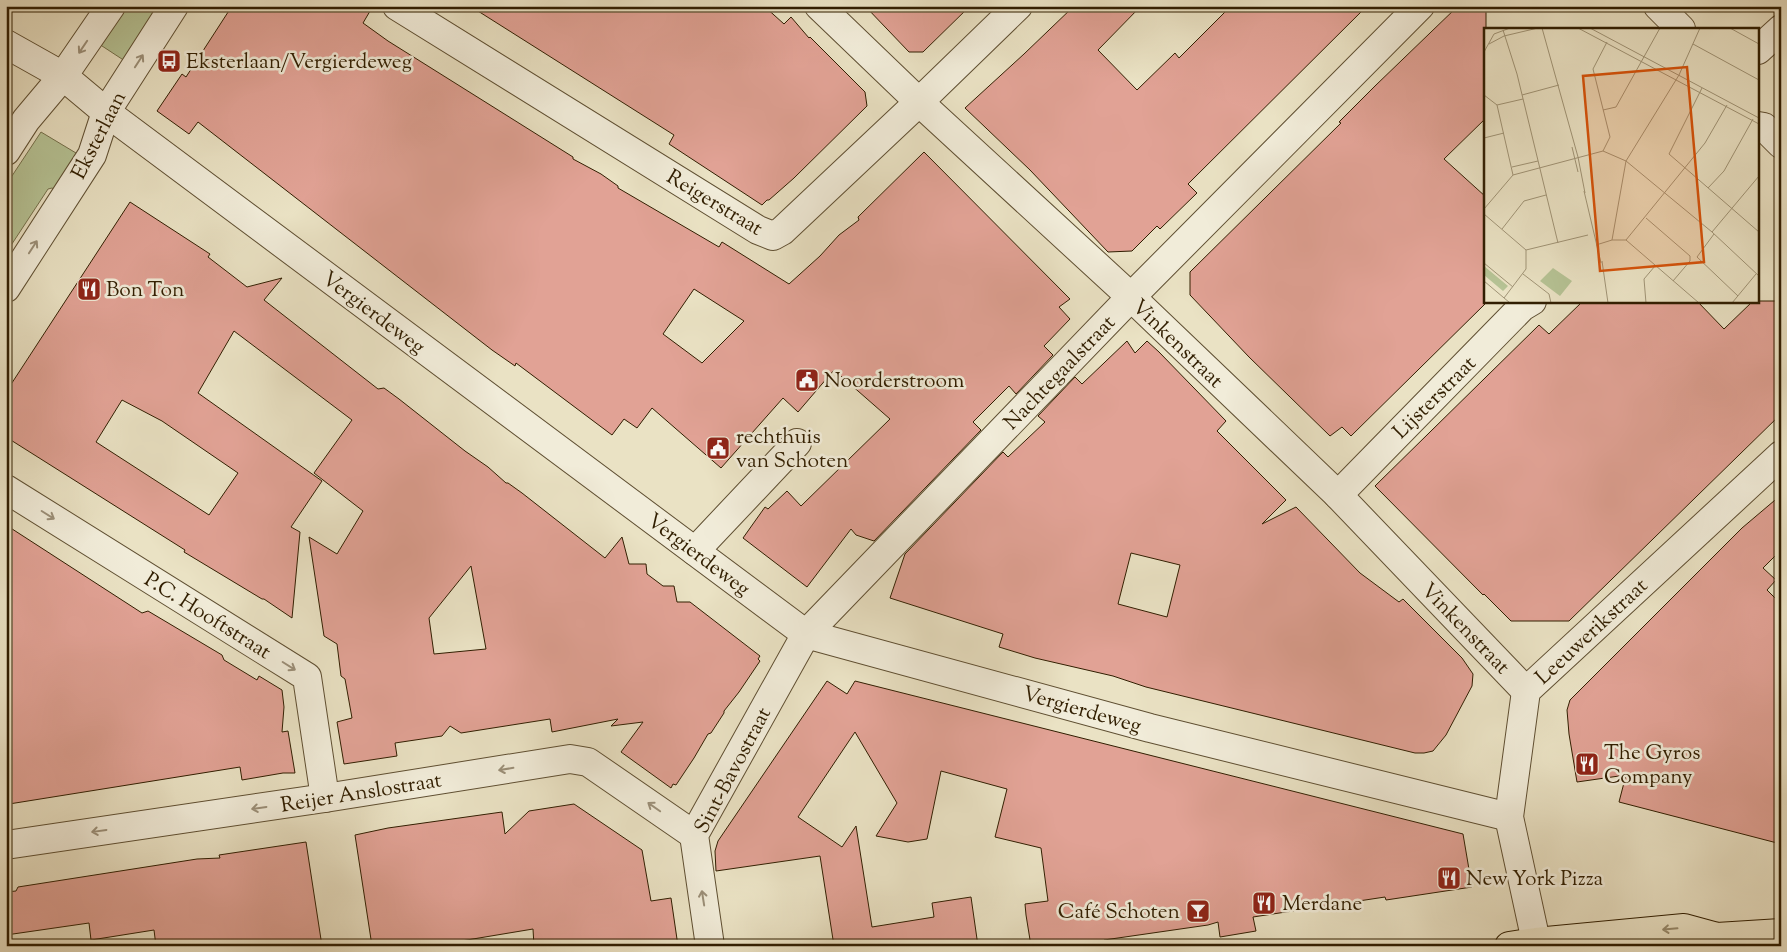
<svg xmlns="http://www.w3.org/2000/svg" width="1787" height="952" font-family="'Sorts Mill Goudy',serif">
<rect width="100%" height="100%" fill="#eae2c4"/>
<filter id="stains"><feTurbulence type="fractalNoise" baseFrequency=".004" numOctaves="4"/><feColorMatrix values="0 0 0 0 .2 0 0 0 0 .09 0 0 0 0 .02 0 0 0 .5 -.17"/></filter>
<radialGradient id="worn" r=".72"><stop offset=".6" stop-color="#630" stop-opacity="0"/><stop offset="1" stop-color="#630" stop-opacity=".3"/></radialGradient>
<!-- green -->
<g fill="#b6c395" stroke="#74704b">
<polygon points="123,6 165,6 128,63 99,44"/>
<polygon points="41,132 81,156 59,192 52,188 48,189 6,253 6,185"/>
</g>
<!-- building -->
<g fill="#e1a295" stroke="#311e01" fill-rule="evenodd">
<path d="M232,6H373L363,23L388,41L573,157V159L601,174L618,186V188L719,247L722,242L789,284L820,256L839,235L859,220L858,217L924,152L1070,299L1059,307L1070,319L1044,346L1053,355L1016,394L1009,386L973,422L981,430L874,541L856,535L851,529L807,587L743,538L765,507L768,509L787,491L801,506L890,419L834,370L798,412L783,398L721,468L652,408L637,428L624,419L612,435L516,363L515,366L492,350L198,122L189,134L157,111L182,74L186,77ZM694,289L744,321L702,363L663,334Z"/>
<polygon points="470,6 764,6 784,24 791,17 809,38 810,37 865,92 867,106 794,178 769,200 767,200 762,205 669,144 674,135"/>
<polygon points="865,6 970,6 923,52 909,52"/>
<polygon points="1074,6 1141,6 1098,50 1137,90 1175,53 1179,58 1231,6 1367,6 1188,184 1197,193 1160,229 1157,226 1132,251 1108,252 1030,170 965,108 1024,54"/>
<polygon points="1458,6 1486,6 1486,118 1444,159 1486,197 1486,303 1351,436 1342,427 1330,436 1249,357 1190,295 1190,272 1341,123 1339,122 1375,86"/>
<path d="M130,202L210,254L208,257L247,287L282,278L264,300L378,389L384,388L399,399L465,451L488,467L506,483H508L522,493L605,558L622,537L629,564H646L647,574L663,586H674L677,602H690L760,656L758,659L760,661L739,692L724,711V713L711,733L708,734L694,758L676,785L673,784L671,788L621,752L643,722L611,726L618,719L552,732L550,719L461,733L450,726L442,736L395,743L397,756L344,764L337,722L352,718L345,679L341,676L337,644L324,636L309,537L337,554L363,511L314,473L352,420L234,331L198,393L322,481L291,527L300,532L292,618L264,599H262L184,552L185,550L6,437V392ZM122,400L162,421L238,473L209,515L96,442ZM471,566L486,649L434,654L429,618Z"/>
<polygon points="1583,301 1697,301 1724,329 1753,301 1781,301 1781,414 1569,621 1511,621 1484,594 1483,595 1375,486 1539,325 1549,334"/>
<path d="M1127,341L1135,353L1147,341L1159,352L1226,421L1217,431L1286,500L1262,524L1296,507L1360,573L1399,602L1403,599L1462,658L1473,674L1472,686L1446,735L1433,751L1424,753H1415L1146,687L1113,676L1035,658L999,647L1003,634L890,598L905,554L1003,452L1008,457L1045,422L1038,416L1075,377L1082,384ZM1131,553L1180,565L1167,617L1118,604Z"/>
<polygon points="1781,495 1781,550 1763,568 1776,580 1767,590 1781,604 1781,844 1619,802 1626,775 1577,782 1569,734 1567,710 1570,700 1742,528"/>
<polygon points="6,525 142,613 148,611 222,655 224,660 257,680 259,676 282,690 284,707 282,732 288,731 295,773 283,773 242,780 240,767 9,804 6,787"/>
<polygon points="827,681 847,694 855,681 1463,834 1472,887 1386,900 1385,897 1253,917 1256,931 1220,937 1218,922 1208,925 1104,940 1105,946 1031,946 1026,915 1025,904 1048,901 1041,848 995,837 1007,789 941,771 927,839 908,842 876,836 897,803 855,732 798,817 842,847 856,826 872,927 934,917 932,903 971,897 978,946 834,946 820,856 716,871 715,851 718,841"/>
<polygon points="574,804 642,850 651,901 671,898 678,946 534,946 533,929 431,946 372,946 355,835 388,828 502,812 505,834 529,811"/>
<polygon points="306,842 322,946 156,946 154,930 91,940 89,923 6,935 6,892 16,891 18,887 197,859 220,858 219,855"/>
</g>
<g fill="none" stroke-linecap="round" stroke-linejoin="round">
<!-- minor casing -->
<g stroke="#5f4f32" stroke-width="30">
<g id="minor">
<polyline points="397,6 758,230 773,236 782,231 919,102 1018,6"/>
<polyline points="819,6 919,102 1131,297 1338,495 1526,691"/>
<polyline points="1658,6 1681,29"/>
<polyline points="6,44 63,76 106,112 806,634 1150,728 1509,817"/>
<polyline points="1758,50 1781,29"/>
<polyline points="1758,126 1764,127 1781,144"/>
<polyline points="6,151 26,120 63,76 111,6"/>
<polyline points="6,288 92,155 106,112 174,6"/>
<polyline points="6,489 307,677 325,798"/>
<polyline points="1338,495 1522,307 1532,301"/>
<polyline points="695,551 797,443"/>
<polyline points="6,845 325,798 570,759 588,762 694,835"/>
<polyline points="710,946 694,835 806,634 1131,297 1420,6"/>
<polyline points="1537,946 1509,817 1526,691 1781,455"/>
</g>
</g>
<!-- major casing -->
<g stroke="#311e01" stroke-width="30">
<polyline id="major" points="1509,946 1536,942 1684,928 1717,937 1781,933"/>
</g>
<!-- minor -->
<use href="#minor" stroke="#f1ecd9" stroke-width="28"/>
<!-- major -->
<use href="#major" stroke="#eae2c4" stroke-width="28"/>
</g>
<!-- one-way arrows -->
<defs><path id="oneway-shaft" d="M-6 0H5M1.5-3L5.5 0L1.5 3" fill="none" stroke-width="1.6" stroke-linecap="round" stroke-linejoin="round" transform="scale(1.25)"/></defs>
<g stroke="#9b8f78">
<use href="#oneway-shaft" transform="translate(83 47) rotate(124)"/>
<use href="#oneway-shaft" transform="translate(139 61) rotate(-57)"/>
<use href="#oneway-shaft" transform="translate(33 247) rotate(-57)"/>
<use href="#oneway-shaft" transform="translate(48 515) rotate(32)"/>
<use href="#oneway-shaft" transform="translate(289 666) rotate(32)"/>
<use href="#oneway-shaft" transform="translate(506 769) rotate(171)"/>
<use href="#oneway-shaft" transform="translate(654 807) rotate(-145)"/>
<use href="#oneway-shaft" transform="translate(259 808) rotate(172)"/>
<use href="#oneway-shaft" transform="translate(99 831) rotate(172)"/>
<use href="#oneway-shaft" transform="translate(703 898) rotate(-99)"/>
</g>
<use stroke="#978a6c" href="#oneway-shaft" transform="translate(1670 929) rotate(175)"/>
<!-- icons -->
<defs>
<g id="bus-square" transform="scale(1.25)"><rect x="-9" y="-9" width="18" height="18" rx="4" fill="#8f2418" stroke="#f1ecd9"/><path d="M-5-6H5V4H4V6H2V4H-2V6H-4V4H-5ZM-3.5-4V0h7V-4ZM-3.5 1.2v1.5H-2V1.2ZM2 1.2v1.5H3.5V1.2Z" fill="#fff"/></g>
<g id="restaurant-square" transform="scale(1.25)"><rect x="-9" y="-9" width="18" height="18" rx="4" fill="#8f2418" stroke="#f1ecd9"/><path d="M-5-6h1v4h1v-4h1v4h1v-4h1v5L-1.5 .5V6h-2V.5L-5-1ZM5-6V6H3V1.5H1.5Q1.5-4 5-6Z" fill="#fff"/></g>
<g id="civic-square" transform="scale(1.25)"><rect x="-9" y="-9" width="18" height="18" rx="4" fill="#8f2418" stroke="#f1ecd9"/><path d="M-.6-6.5H3V-4.5H.6V-3L4-1V1h2V6H-6V1h2V-1L-.6-3ZM-1.2 2.5V6h2.4V2.5Z" fill="#fff"/></g>
<g id="bar-square" transform="scale(1.25)"><rect x="-9" y="-9" width="18" height="18" rx="4" fill="#8f2418" stroke="#f1ecd9"/><path d="M-6-5H6L.8 .8V4.5H3.5V6h-7V4.5H-.8V.8Z" fill="#fff"/></g>
</defs>
<g fill-rule="evenodd">
<use href="#bus-square" x="169" y="61"/>
<use href="#restaurant-square" x="89" y="289"/>
<use href="#civic-square" x="807" y="380"/>
<use href="#civic-square" x="718" y="448"/>
<use href="#restaurant-square" x="1587" y="764"/>
<use href="#restaurant-square" x="1449" y="878"/>
<use href="#restaurant-square" x="1264" y="903"/>
<use href="#bar-square" x="1198" y="911"/>
</g>
<g text-anchor="middle" stroke-width="5" stroke-linejoin="round" paint-order="stroke">
<!-- poi labels -->
<g font-size="21" fill="#311e01" stroke="#f1ecd9" text-anchor="start">
<text x="186" y="68">Eksterlaan/Vergierdeweg</text>
<text x="106" y="296">Bon Ton</text>
<text x="824" y="387">Noorderstroom</text>
<text x="736" y="443">rechthuis<tspan x="736" dy="24">van Schoten</tspan></text>
<text x="1604" y="759">The Gyros<tspan x="1604" dy="24">Company</tspan></text>
<text x="1466" y="885">New York Pizza</text>
<text x="1282" y="910">Merdane</text>
<text x="1180" y="918" text-anchor="end">Café Schoten</text>
</g>
<!-- street labels -->
<g font-size="21" fill="#311e01" stroke="#f1ecd9">
<text transform="translate(98 135) rotate(-63)" y="7">Eksterlaan</text>
<text transform="translate(715 202) rotate(31)" y="7">Reigerstraat</text>
<text transform="translate(374 312) rotate(37)" y="7">Vergierdeweg</text>
<text transform="translate(1178 343) rotate(44)" y="7">Vinkenstraat</text>
<text transform="translate(1059 372) rotate(-46)" y="7">Nachtegaalstraat</text>
<text transform="translate(1434 397) rotate(-45)" y="7">Lijsterstraat</text>
<text transform="translate(699 554) rotate(37)" y="7">Vergierdeweg</text>
<text transform="translate(208 615) rotate(32)" y="7">P.C. Hooftstraat</text>
<text transform="translate(1466 628) rotate(46)" y="7">Vinkenstraat</text>
<text transform="translate(1591 631) rotate(-43)" y="7">Leeuwerikstraat</text>
<text transform="translate(1082 709) rotate(16)" y="7">Vergierdeweg</text>
<text transform="translate(732 770) rotate(-62)" y="7">Sint-Bavostraat</text>
<text transform="translate(361 792) rotate(-9)" y="7">Reijer Anslostraat</text>
</g>
</g>
<!-- overview -->
<g transform="translate(1484 28)">
<rect width="275" height="275" fill="#eae2c4"/>
<path d="M0,238L24,258L19,263L0,247ZM69,240L88,253L76,268L56,253Z" fill="#b6c395"/>
<path fill="none" stroke="#a09476" stroke-width="1" d="M58,0L94,129L101,165M94,0L275,96M106,0L275,90M246,0L275,16M19,2L33,46L74,215M5,16L20,8L54,0M209,16L275,52M0,24L10,6L26,0M218,60L185,126L275,204M0,67L13,77L39,71M38,67L75,57M13,77L29,147M119,82L132,79L176,0M0,110L20,105M88,119L94,144M119,123L126,109L109,41L123,14M28,139L54,133M224,160L240,143L269,91M100,163L117,235M0,181L29,147L119,123L142,133L228,204L275,248M0,186L42,222M162,190L206,228V233L189,253M18,201L40,173L62,167M228,204L275,148M230,206L213,229L254,268M128,212L142,133L195,47L216,0M142,212L221,115L243,77M112,217L128,212H142L215,275M42,222L104,207M118,233L124,275M0,235L29,259M39,246L65,266L67,275M0,253L26,275M20,270L42,241V222M162,275L160,251L171,238M248,275L272,246"/>
<path fill="#d6530b" fill-opacity="0.15" stroke="#d6530b" stroke-width="2.5" d="M203,39L220,234L116,243L99,48Z"/>
<rect width="275" height="275" fill="none" stroke="#311e01" stroke-width="2.5"/>
</g>
<!-- margin -->
<rect width="1787" height="952" fill="none" stroke="#eae2c4" stroke-width="25"/>
<rect x="8" y="8" width="1772" height="937" fill="none" stroke="#311e01" stroke-width="2.5"/>
<rect x="12" y="12" width="1762" height="927" fill="none" stroke="#311e01"/>
<rect width="100%" height="100%" filter="url(#stains)"/>
<rect width="100%" height="100%" fill="url(#worn)"/>
</svg>
